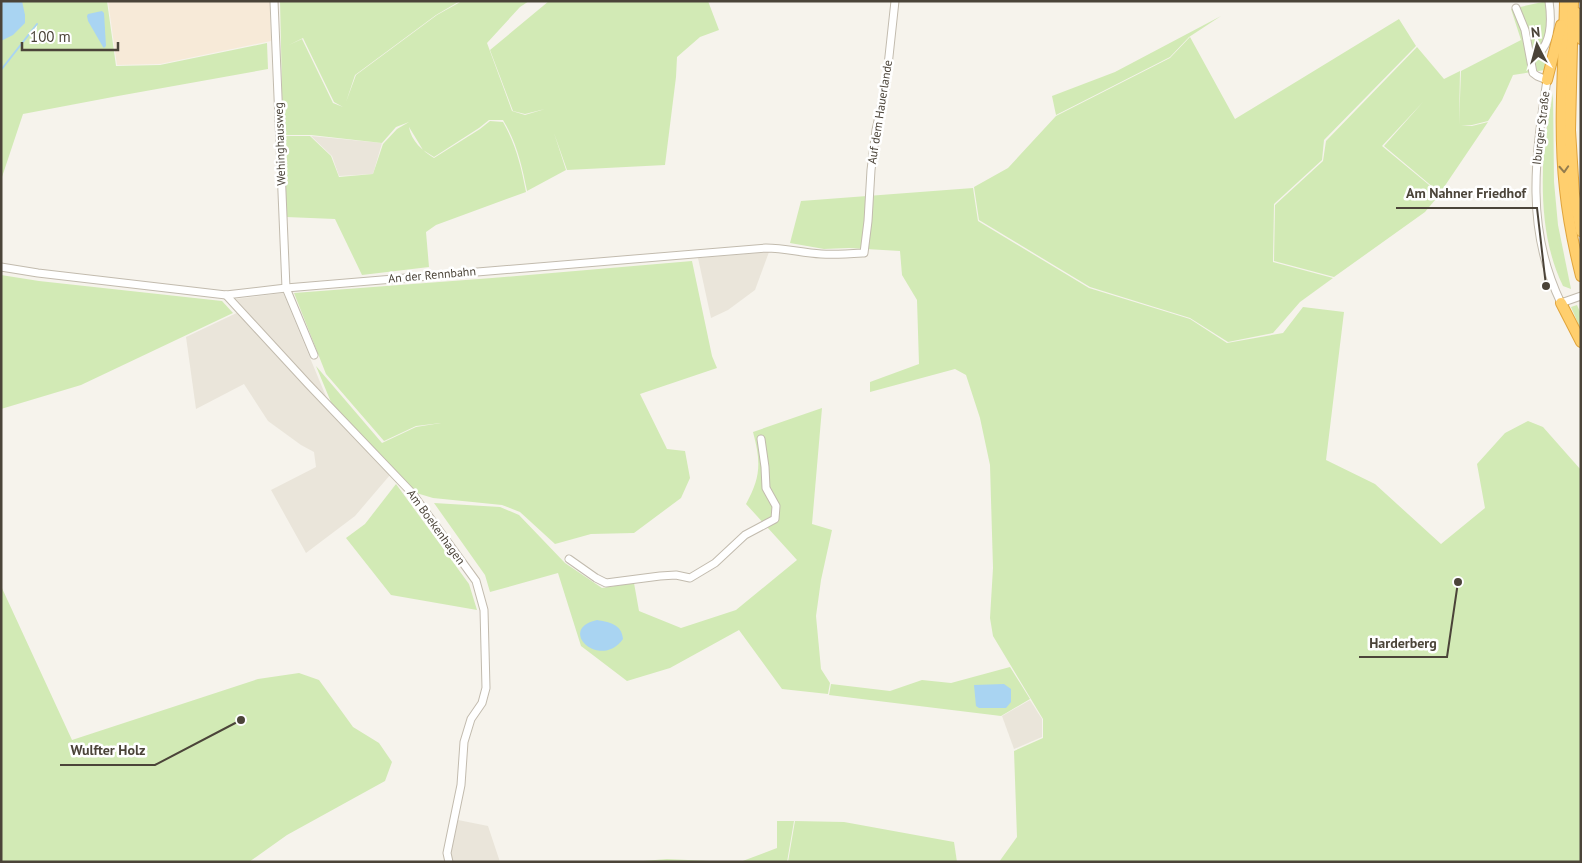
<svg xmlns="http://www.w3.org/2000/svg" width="1582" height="863" font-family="'PT Sans',sans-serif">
<rect width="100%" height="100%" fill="#f6f3ec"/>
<!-- residential -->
<g fill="#eae5da">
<polygon points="311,136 382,143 373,174 339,176 332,156"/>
<polygon points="769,252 755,290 728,310 711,318 698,258"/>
<polygon points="283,293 335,418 390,475 355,516 306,553 271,490 316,467 314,452 301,445 268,421 244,384 196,409 186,337 245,309 236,299"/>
<polygon points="1030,700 1042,719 1042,737 1014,749 1002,716"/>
<polygon points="458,820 488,826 500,862 452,862 451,854"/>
</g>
<!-- commercial -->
<polygon fill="#f7ead8" points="108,1 270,1 271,41 160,64 117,65"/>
<!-- green -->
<g fill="#d2eab5" fill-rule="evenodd">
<polygon points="1,1 107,1 116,66 160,65 267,43 268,69 118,96 101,65 118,96 23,114 1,180"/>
<path d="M280,1H460L436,15L355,75L346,102L356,75L437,15L462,1H529L520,7L487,43L512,111L525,115L545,109L525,114L513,111L490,50L549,1H708L719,30L700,37L677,57L676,77L665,165L567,170L554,133L566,170L527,191C522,166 517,143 503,120H489L479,128L434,157L423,150L409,127C411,141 423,151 434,158L480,129L490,121L503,122C516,145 521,166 526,192L436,225L426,232L429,267L362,275L335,219L286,217L283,136H310L331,156L339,177L373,174L383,144L397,129L409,122L396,127L382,143L311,135H283ZM303,38L334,102L343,107L333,103L302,39L289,45Z"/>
<polygon points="1547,1 1545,70 1513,75 1502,100 1488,121 1472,125 1461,125 1472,126 1488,122 1440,193 1384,146 1423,102 1382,146 1440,194 1425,212 1334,277 1274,261 1275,205 1323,161 1326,141 1417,47 1444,79 1460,71 1459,125 1461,71 1521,40 1511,9"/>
<polygon points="1221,16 1189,37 1170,57 1056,115 1052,96 1115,72"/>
<polygon points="1399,19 1416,46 1324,140 1322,160 1274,204 1273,262 1333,278 1300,302 1273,333 1228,342 1190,318 1090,287 979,220 974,187 1008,168 1056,116 1170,58 1190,37 1235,119"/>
<path d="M1553,93L1554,182L1558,225L1571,289L1563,286C1542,243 1541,193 1544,146C1546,129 1550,111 1553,93Z"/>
<polygon points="973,188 978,221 1089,288 1190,319 1227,343 1283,333 1303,307 1344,312 1326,460 1375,484 1441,544 1485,508 1477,464 1505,433 1528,421 1543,427 1581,470 1581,862 999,862 1017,837 1014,751 1043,738 1043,719 993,636 990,618 993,568 990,465 980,418 966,375 955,369 870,392 870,382 919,364 917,300 902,275 900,251 849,248 824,249 790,243 801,201"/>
<polygon points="692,261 712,356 717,368 640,394 667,449 685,451 690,478 681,498 634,533 591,534 555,544 520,512 502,505 433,498 413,492 333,407 316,366 382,443 416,427 441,423 416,426 384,441 326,374 294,293 492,278"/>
<polygon points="1,275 39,281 222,301 233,313 81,385 1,409"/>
<polygon points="1577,305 1581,314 1581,330 1571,307"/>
<path d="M822,408L812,524L832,530L821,580L816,616L821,669L830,683L828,694L782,689L739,630L670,668L627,681L581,646L558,573L490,592L485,575L434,503L500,507L519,515L565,563L602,588L634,583L639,611L681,628L736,610L797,560L746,504C761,477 761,462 753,432Z"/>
<polygon points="396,484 469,584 477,610 391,595 346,538 365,524"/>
<polygon points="1,586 72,740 258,679 299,673 319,680 353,727 379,743 392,762 385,781 287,835 249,862 1,862"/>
<polygon points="1010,667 1030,699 1001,716 829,695 831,684 890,691 922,680 951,683"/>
<polygon points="777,821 794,821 787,862 740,862 777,848"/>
<polygon points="795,821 844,822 954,842 957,862 788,862"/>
<polygon points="667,859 731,862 631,862"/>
</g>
<!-- water -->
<g fill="#a9d4f2">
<polygon points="1,1 22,1 25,15 25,23 13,35 1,41"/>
<polygon points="102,11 104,13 106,46 104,48 103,47 88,21 87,16 88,14"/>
<path d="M597,620C609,622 622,624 623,639C600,671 556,629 597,620Z"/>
<polygon points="1004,684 1011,689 1011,702 1006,708 979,708 976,706 974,685"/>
</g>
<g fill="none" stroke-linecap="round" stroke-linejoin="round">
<!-- stream -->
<polyline stroke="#a9d4f2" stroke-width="2" points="1,70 37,24"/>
<!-- minor casing -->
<g stroke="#c2bbae" stroke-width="9">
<g id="minor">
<polyline points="274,1 286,288 314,355"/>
<path d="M1516,8L1525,30L1533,73L1537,76L1547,80C1535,158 1525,228 1561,303L1581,296"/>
<path d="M1531,58C1552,49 1552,22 1549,1"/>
<path d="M1,267L38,273L226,295L286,288L766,248C785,248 802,253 821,254C835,255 849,254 864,253L868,221L871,170L876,130L886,84L895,1"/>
<polyline points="226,295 308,384 412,493 476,581 484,610 486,688 482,703 471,719 464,742 461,785 447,853 449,862"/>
<polyline points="569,559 596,578 606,583 660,576 676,575 690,578 715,563 745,535 775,519 776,506 766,488 765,467 761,439"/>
</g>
</g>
<!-- highway casing -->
<g stroke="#e0a43c" stroke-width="12">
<g id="highway">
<path d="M1565,1C1564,64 1558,127 1565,189C1568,218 1574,248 1581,276"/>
<polyline points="1573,1 1570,130 1574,194 1581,231"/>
<polyline points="1577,13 1581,39"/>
<polyline points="1547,80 1561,25"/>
<polyline points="1561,303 1581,342"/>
</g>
</g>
<!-- minor -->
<use href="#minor" stroke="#fff" stroke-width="7"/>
<!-- highway -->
<use href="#highway" stroke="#ffcf6e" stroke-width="10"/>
</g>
<!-- one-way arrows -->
<defs><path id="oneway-chevron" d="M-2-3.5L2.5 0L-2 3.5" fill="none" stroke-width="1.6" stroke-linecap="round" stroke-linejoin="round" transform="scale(1.25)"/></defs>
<use stroke="#937c4e" href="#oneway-chevron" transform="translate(1564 169) rotate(87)"/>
<g text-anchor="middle" stroke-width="5" stroke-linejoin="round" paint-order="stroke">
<!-- street labels -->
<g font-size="12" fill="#4b4439" stroke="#fff">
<text transform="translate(880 112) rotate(-81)" y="4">Auf dem Hauerlande</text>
<text transform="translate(1541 128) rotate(-83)" y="4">Iburger Straße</text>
<text transform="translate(280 144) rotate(-92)" y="4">Wehinghausweg</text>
<text transform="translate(432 275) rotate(-5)" y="4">An der Rennbahn</text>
<text transform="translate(436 527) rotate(54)" y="4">Am Boekenhagen</text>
</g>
</g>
<!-- callouts -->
<path fill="none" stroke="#4b4439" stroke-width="2" d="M1546 286L1537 208H1396M1458 582L1447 657H1359M241 720L155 765H60"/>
<g fill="#4b4439" stroke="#fff" stroke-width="2">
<circle cx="1546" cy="286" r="5"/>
<circle cx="1458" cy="582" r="5"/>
<circle cx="241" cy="720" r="5"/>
</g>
<g font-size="14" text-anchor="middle" font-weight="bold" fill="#4b4439" stroke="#fff" stroke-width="5" stroke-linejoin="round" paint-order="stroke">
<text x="1466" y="198">Am Nahner Friedhof</text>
<text x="1403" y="648">Harderberg</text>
<text x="108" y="755">Wulfter Holz</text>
</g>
<!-- border -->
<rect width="1582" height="863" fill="none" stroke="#4b4439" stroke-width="5"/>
<!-- north arrow -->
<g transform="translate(1537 45) rotate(354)" stroke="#ffffff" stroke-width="4" paint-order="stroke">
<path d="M0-4L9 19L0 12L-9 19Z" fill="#4b4439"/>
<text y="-8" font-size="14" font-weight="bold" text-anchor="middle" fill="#4b4439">N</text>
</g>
<!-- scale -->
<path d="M22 42v8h96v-8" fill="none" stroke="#4b4439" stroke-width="2.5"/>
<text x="30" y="42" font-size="15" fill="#4b4439" stroke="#ffffff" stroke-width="4" paint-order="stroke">100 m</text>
</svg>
